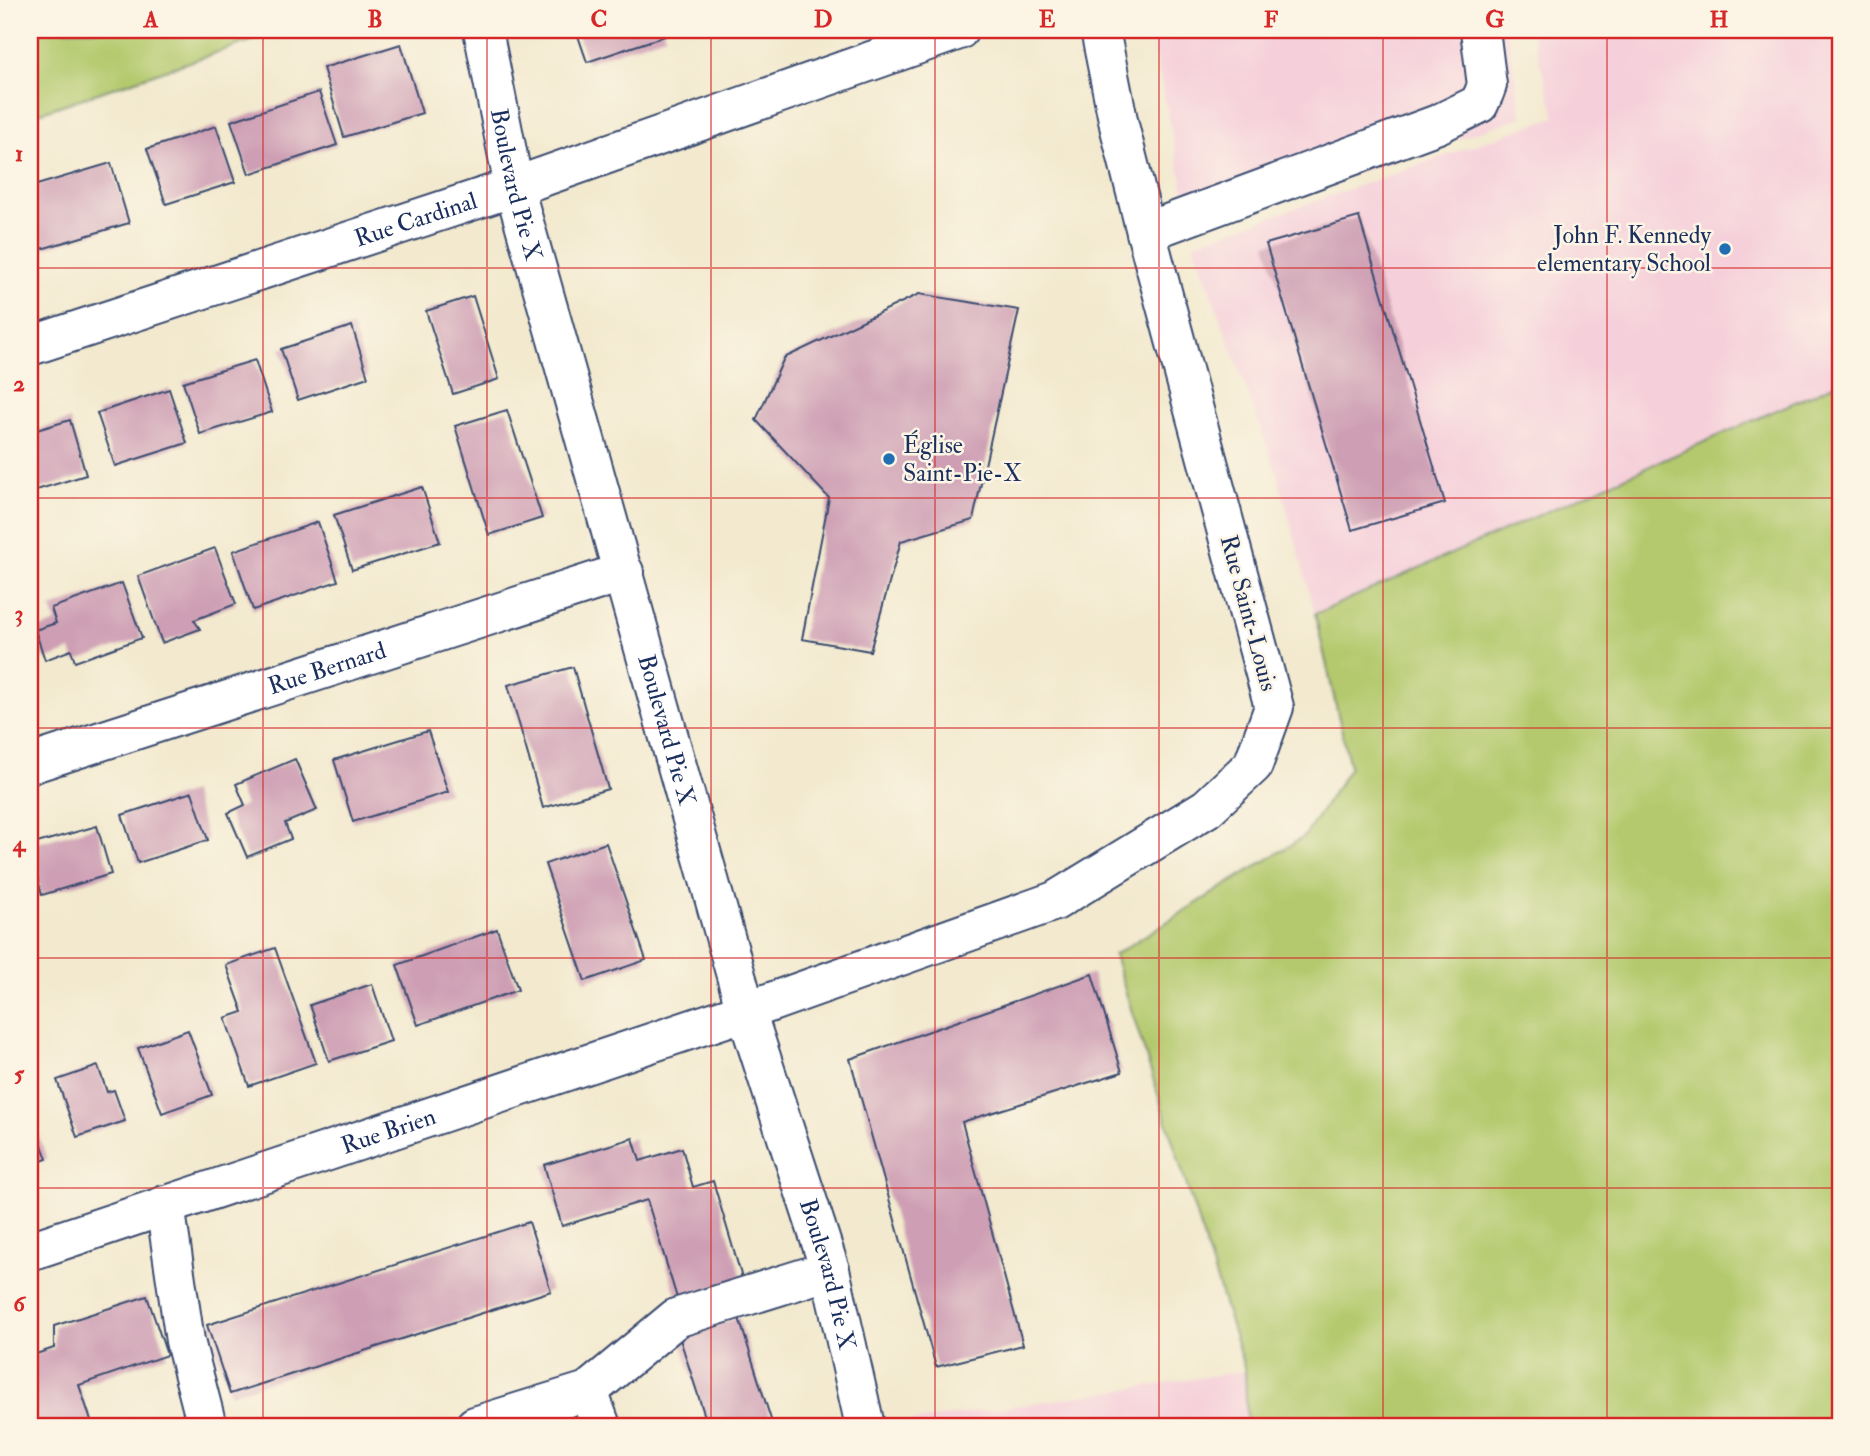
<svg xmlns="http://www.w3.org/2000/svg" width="1870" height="1456" font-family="'IM FELL Double Pica',serif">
<rect width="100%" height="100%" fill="#fcf5e5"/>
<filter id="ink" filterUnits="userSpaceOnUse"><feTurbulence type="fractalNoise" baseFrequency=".0143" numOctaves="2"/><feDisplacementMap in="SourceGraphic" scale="14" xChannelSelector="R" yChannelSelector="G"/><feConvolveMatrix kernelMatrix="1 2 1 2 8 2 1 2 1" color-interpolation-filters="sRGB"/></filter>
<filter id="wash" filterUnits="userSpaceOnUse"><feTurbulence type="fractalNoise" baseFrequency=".00686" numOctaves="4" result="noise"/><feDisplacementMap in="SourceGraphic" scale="28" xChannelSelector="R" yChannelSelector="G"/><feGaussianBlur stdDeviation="1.57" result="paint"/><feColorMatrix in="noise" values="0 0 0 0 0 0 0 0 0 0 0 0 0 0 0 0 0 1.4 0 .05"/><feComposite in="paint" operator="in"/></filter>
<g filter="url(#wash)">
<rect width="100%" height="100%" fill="#f2e9ce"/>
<!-- built -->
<g fill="#f5cfda">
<polygon points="1150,30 1507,30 1522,117 1192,228"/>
<polygon points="1531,30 1840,30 1840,382 1315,614 1277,473 1193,244 1555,117"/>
<polygon points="1245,1371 1247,1426 883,1426"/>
</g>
<!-- green -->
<g fill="#b4c96d" stroke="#687c66" stroke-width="2">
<polygon points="30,30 283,30 30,116"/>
<polygon points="1840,382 1840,1426 1247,1426 1245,1370 1114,955 1305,836 1350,767 1315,614"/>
</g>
<g id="blocks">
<!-- building -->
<g fill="#ce9fb4">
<polygon points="576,30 663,30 665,36 587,62"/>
<polygon points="401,44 422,113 344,137 323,68"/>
<polygon points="319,92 337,145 249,174 231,121"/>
<polygon points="216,126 235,182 166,204 147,149"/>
<polygon points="111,163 129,223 38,250 30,220 30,187"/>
<polygon points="1359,217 1445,503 1352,530 1266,244"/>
<polygon points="919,294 1019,310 973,520 901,541 870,651 802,639 829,498 756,420 784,358"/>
<polygon points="473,296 499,379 453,394 426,311"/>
<polygon points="352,326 368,377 298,400 281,349"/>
<polygon points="255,360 272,412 200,434 183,382"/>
<polygon points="169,389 187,443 115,466 97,413"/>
<polygon points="507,410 542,518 489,535 455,426"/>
<polygon points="70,420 86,475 30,492 30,432"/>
<polygon points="422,487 440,542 352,570 334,515"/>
<polygon points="318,522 338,581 253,610 233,551"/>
<polygon points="215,548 236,604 194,620 200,629 162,643 138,576"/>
<polygon points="122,583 142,638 75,662 71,650 45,660 35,630 56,623 51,608"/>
<polygon points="573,667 608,789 543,808 508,685"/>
<polygon points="428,731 448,792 353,822 334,760"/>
<polygon points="295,759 317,810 285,823 291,839 247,857 228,813 245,805 236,784"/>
<polygon points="192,792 208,840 138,863 122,815"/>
<polygon points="97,826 111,874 42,895 30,853 30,845"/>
<polygon points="606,843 646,960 585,981 545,864"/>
<polygon points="497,929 518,990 418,1025 397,965"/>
<polygon points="275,948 316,1063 249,1086 225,1018 243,1012 226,965"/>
<polygon points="1092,974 1122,1072 962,1122 1023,1345 936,1367 850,1059"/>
<polygon points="372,984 391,1041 329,1061 310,1005"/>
<polygon points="188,1030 212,1095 162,1113 138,1048"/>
<polygon points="98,1066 107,1092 114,1090 125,1121 77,1137 57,1080"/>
<polygon points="30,1113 47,1159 30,1165"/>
<polygon points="633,1138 640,1161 682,1148 693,1187 713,1181 742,1278 677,1298 647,1200 562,1226 544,1165"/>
<polygon points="529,1222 551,1291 230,1394 207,1325"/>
<polygon points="147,1296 167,1355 79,1385 93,1426 39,1426 30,1400 30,1356 54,1348 54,1326"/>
<polygon points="739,1318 773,1426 708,1426 679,1336"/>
</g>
</g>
</g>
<g filter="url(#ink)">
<use href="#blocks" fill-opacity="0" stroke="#3b4b6f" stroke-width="2"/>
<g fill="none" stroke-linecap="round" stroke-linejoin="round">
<!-- minor casing -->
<g stroke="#3b4b6f" stroke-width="42">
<g id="minor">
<path id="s1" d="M483,30L514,187L746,1011L830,1270L865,1426"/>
<polyline points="1146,232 1438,124 1479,104 1484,93 1487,85 1480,30"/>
<path id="s2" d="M30,346L514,187L959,30"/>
<path id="s3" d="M30,764L624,572"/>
<polyline points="165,1205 185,1341 207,1426"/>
<path id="s4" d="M30,1251L746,1011L1055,901L1207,808L1253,765L1274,707L1146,232L1119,125L1100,30"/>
<polyline points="588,1391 601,1426"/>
<polyline points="475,1426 588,1391 676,1318 830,1270"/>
</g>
</g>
<!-- minor -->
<use href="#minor" stroke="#fff" stroke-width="38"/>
</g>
</g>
<!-- grid -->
<path fill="none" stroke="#d62828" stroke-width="2" stroke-opacity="0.55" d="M263,30V1426M487,30V1426M711,30V1426M935,30V1426M1159,30V1426M1383,30V1426M1607,30V1426M30,268H1840M30,498H1840M30,728H1840M30,958H1840M30,1188H1840"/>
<!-- markers -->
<g fill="#1f6fb2" stroke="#fcf5e5" stroke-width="2.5">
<circle cx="1725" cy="249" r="7"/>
<circle cx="889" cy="459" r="7"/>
</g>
<g text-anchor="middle" stroke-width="5" stroke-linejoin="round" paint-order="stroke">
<!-- street labels -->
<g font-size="24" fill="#1b2f5e" stroke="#fcf5e5">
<text dy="8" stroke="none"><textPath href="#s1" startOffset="158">Boulevard Pie X</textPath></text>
<text dy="8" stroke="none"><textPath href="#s2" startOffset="406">Rue Cardinal</textPath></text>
<text transform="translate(1249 613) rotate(75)" y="8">Rue Saint-Louis</text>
<text dy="8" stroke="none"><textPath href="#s3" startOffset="312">Rue Bernard</textPath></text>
<text dy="8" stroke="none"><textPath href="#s1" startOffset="724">Boulevard Pie X</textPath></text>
<text dy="8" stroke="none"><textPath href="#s4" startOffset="378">Rue Brien</textPath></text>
<text dy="8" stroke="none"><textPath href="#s1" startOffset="1292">Boulevard Pie X</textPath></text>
</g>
<!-- poi labels -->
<g font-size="24" fill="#1b2f5e" stroke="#fcf5e5" text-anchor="end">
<text x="1711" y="243">John F. Kennedy<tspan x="1711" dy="28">elementary School</tspan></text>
<text x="903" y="453" text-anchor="start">Église<tspan x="903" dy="28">Saint-Pie-X</tspan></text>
</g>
</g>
<!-- margin -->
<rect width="1870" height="1456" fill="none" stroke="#fcf5e5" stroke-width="77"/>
<rect x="38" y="38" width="1794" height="1380" fill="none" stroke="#d62828" stroke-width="2.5"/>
<g font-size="23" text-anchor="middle" font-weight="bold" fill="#d62828">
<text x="151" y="27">A</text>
<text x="375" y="27">B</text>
<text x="599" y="27">C</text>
<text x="823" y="27">D</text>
<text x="1047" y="27">E</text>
<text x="1271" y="27">F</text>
<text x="1495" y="27">G</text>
<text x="1719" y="27">H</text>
<text x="19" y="161">1</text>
<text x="19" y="391">2</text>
<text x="19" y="621">3</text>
<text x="19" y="851">4</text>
<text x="19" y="1081">5</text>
<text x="19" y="1311">6</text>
</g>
</svg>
